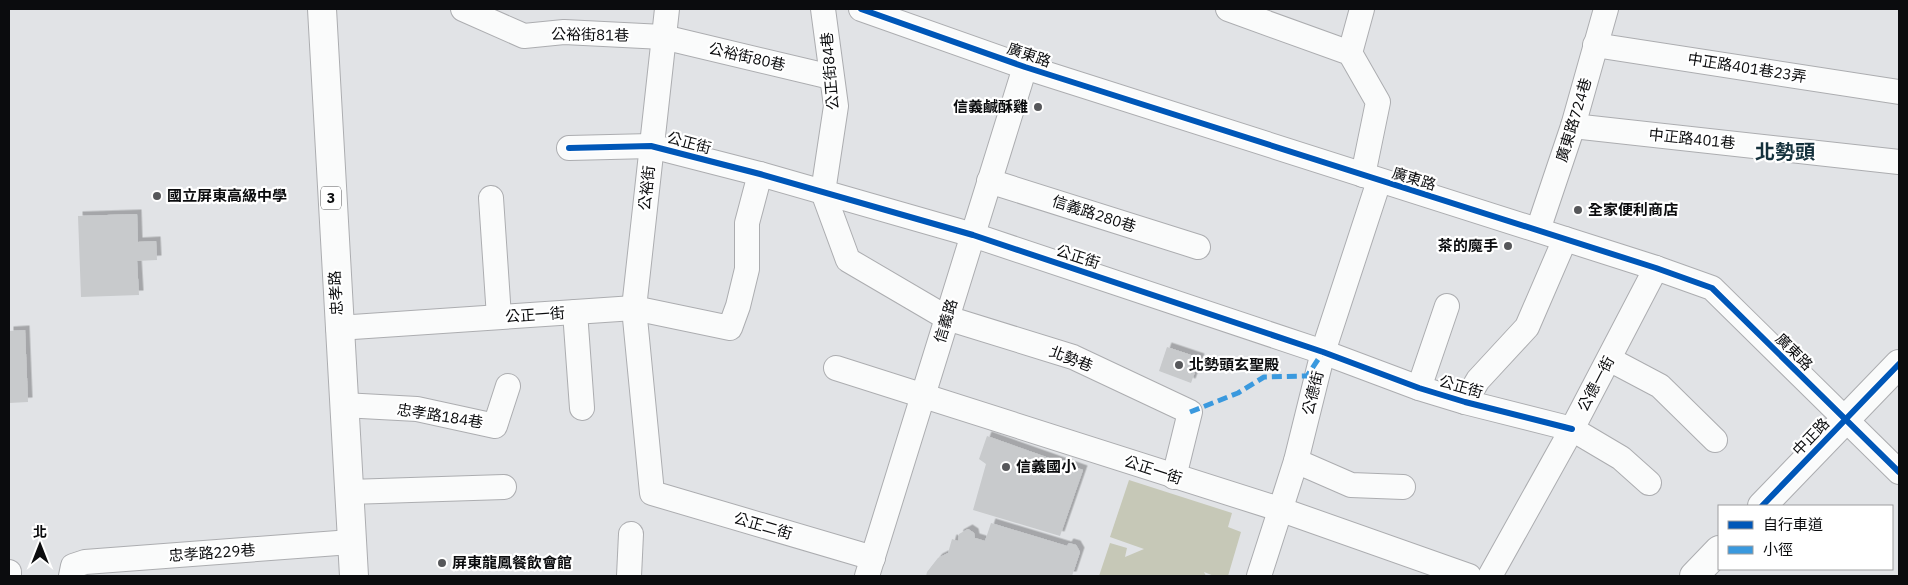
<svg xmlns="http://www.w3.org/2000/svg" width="1908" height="585" font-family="'IBM Plex Sans','Noto Sans TC',sans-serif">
<defs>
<filter id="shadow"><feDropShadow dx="4.5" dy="-4.5" stdDeviation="0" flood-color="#0004"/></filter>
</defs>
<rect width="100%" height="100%" fill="#e1e3e6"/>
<!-- green -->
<polygon fill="#c6c8b7" points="1129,480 1232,513 1228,527 1241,532 1228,576 1214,576 1204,572 1206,576 1099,576 1110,543 1127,548 1125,557 1144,549 1110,537"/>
<!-- building -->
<g fill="#c8cacc" filter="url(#shadow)">
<polygon points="137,214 138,242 156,241 157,260 137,261 139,295 81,297 78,216"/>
<polygon points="25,330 28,402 9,403 9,331"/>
<polygon points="1167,347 1200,358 1191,383 1159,371"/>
<polygon points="987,436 1083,470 1060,536 973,510 986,464 979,459"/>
<polygon points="991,523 1067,546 1069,543 1076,545 1080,552 1072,576 926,576 927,572 938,558 948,553 952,539 958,541 959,534 968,529 974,533 975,538 985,541"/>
</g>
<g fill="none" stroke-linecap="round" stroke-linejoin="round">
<!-- minor casing -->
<g stroke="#acadb0" stroke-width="26">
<g id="minor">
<polyline points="463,9 524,36 564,32 663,37 831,77"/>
<polyline points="667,9 634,308 652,493 873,558"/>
<polyline points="823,9 836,106 823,192 848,260 947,318 1073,357 1190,412 1174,477"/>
<polyline points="861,9 1025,67 1656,268 1712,288 1899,472"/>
<polyline points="1228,9 1350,53 1378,102 1363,175"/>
<polyline points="1595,45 1899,92"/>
<polyline points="1350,53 1362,9"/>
<polyline points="1573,126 1899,162"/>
<polyline points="569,148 651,146 760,174 973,235 1323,352 1419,388 1465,402 1572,429 1621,458 1649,483"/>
<polyline points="989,181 1198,247"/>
<polyline points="491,198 499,317"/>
<polyline points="1538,230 1573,126 1606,9"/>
<polyline points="575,312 582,408"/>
<polyline points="338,328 634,308 730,328 738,306 747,269 747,223 760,174"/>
<polyline points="1609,359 1660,386 1715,440"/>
<polyline points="836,368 1279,509 1469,576"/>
<polyline points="1419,388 1447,306"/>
<polyline points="1465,402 1478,380 1527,327 1565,239"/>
<polyline points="343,405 417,409 495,426 508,386"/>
<polyline points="1296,461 1351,485 1403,487"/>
<polyline points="349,492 504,487"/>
<polyline points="9,572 9,576"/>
<polyline points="71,576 73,566 85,562 351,542"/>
<polyline points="629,576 631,534"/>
<polyline points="867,576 1025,67"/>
<polyline points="1259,576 1296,461 1323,352 1379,181"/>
<polyline points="1490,576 1572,429 1656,268"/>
</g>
</g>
<!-- major casing -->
<g stroke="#acadb0" stroke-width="30">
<g id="major">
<polyline points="322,9 354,576"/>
<polyline points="1762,506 1899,364"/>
<polyline points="1694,576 1719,550"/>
</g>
</g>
<!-- minor -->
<use href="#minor" stroke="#fafbfb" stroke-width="24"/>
<!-- major -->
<use href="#major" stroke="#fafbfb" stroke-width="28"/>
<!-- quiet -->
<polyline stroke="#3a99de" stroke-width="5" stroke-dasharray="10 5" stroke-linecap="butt" points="1190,412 1238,393 1264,377 1307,376 1323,352"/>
<!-- cycleway casing -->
<g stroke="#fff" stroke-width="9">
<g id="cycleway">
<polyline points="861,9 1025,67 1656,268 1712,288 1899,472"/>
<polyline points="569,148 651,146 760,174 973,235 1323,352 1419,388 1465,402 1572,429"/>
<polyline points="1762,506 1899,364"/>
</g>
</g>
<!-- cycleway -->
<use href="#cycleway" stroke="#0057b8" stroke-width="6"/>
</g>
<!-- markers -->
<g fill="#56575a" stroke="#fff" stroke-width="2">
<circle cx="1038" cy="107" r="5"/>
<circle cx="157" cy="196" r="5"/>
<circle cx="1578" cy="210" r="5"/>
<circle cx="1508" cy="246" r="5"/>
<circle cx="1179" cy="365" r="5"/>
<circle cx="1006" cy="467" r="5"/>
<circle cx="442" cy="563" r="5"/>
</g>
<g text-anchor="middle" stroke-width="4.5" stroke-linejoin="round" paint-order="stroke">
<!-- shield labels -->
<rect fill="#fff" stroke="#545556" stroke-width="1" x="321" y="186.5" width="20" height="23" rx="4"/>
<g font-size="14" font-weight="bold" fill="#0b0c0e">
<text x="331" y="203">3</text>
</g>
<!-- street labels -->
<g font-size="15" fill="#0b0c0e" stroke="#fff">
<text transform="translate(590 35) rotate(1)" y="5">公裕街81巷</text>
<text transform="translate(1029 55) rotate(19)" y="5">廣東路</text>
<text transform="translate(747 57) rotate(13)" y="5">公裕街80巷</text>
<text transform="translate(1747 68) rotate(9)" y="5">中正路401巷23弄</text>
<text transform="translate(830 71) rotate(-95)" y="5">公正街84巷</text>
<text transform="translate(1574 120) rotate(-73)" y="5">廣東路724巷</text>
<text transform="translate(1692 139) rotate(6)" y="5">中正路401巷</text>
<text transform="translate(689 143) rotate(15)" y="5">公正街</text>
<text transform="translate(1414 179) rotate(17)" y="5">廣東路</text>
<text transform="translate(647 188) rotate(-84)" y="5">公裕街</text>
<text transform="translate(1094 214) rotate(18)" y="5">信義路280巷</text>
<text transform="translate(1078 257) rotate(18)" y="5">公正街</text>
<text transform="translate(336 293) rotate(-93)" y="5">忠孝路</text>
<text transform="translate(535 315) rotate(-4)" y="5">公正一街</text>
<text transform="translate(946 321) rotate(-73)" y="5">信義路</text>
<text transform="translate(1794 352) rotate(45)" y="5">廣東路</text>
<text transform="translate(1071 359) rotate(21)" y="5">北勢巷</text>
<text transform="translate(1596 384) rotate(-62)" y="5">公德一街</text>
<text transform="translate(1461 387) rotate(16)" y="5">公正街</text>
<text transform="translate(1313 393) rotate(-76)" y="5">公德街</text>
<text transform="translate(440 416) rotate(9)" y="5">忠孝路184巷</text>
<text transform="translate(1811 437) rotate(-46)" y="5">中正路</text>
<text transform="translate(1153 470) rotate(18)" y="5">公正一街</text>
<text transform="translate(763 526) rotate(16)" y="5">公正二街</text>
<text transform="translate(212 553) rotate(-4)" y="5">忠孝路229巷</text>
</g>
<!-- poi labels -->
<g font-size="15" font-weight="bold" fill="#0b0c0e" stroke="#fff" text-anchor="start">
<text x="1028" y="112" text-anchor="end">信義鹹酥雞</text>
<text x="167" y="201">國立屏東高級中學</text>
<text x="1588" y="215">全家便利商店</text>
<text x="1498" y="251" text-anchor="end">茶的魔手</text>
<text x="1189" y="370">北勢頭玄聖殿</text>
<text x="1016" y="472">信義國小</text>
<text x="452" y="568">屏東龍鳳餐飲會館</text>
</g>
<!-- district labels -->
<g font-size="20" font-weight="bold" fill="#14313c" stroke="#fff">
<text x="1785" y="159">北勢頭</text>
</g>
</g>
<!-- border -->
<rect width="1908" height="585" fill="none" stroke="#0b0c0e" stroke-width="20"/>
<!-- legend -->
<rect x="1718" y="505" width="175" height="65" fill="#ffffff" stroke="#9d9e9f"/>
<rect x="1728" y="521" width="25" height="8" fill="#0057b8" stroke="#9d9e9f"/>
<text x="1763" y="530" font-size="15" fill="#0b0c0e">自行車道</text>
<rect x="1728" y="546" width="25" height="8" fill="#3a99de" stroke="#9d9e9f"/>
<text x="1763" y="555" font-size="15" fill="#0b0c0e">小徑</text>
<!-- north arrow -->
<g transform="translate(40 545)" stroke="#ffffff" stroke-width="4" paint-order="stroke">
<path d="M0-4L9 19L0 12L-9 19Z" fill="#0b0c0e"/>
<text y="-8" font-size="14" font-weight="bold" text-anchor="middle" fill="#0b0c0e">北</text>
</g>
</svg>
